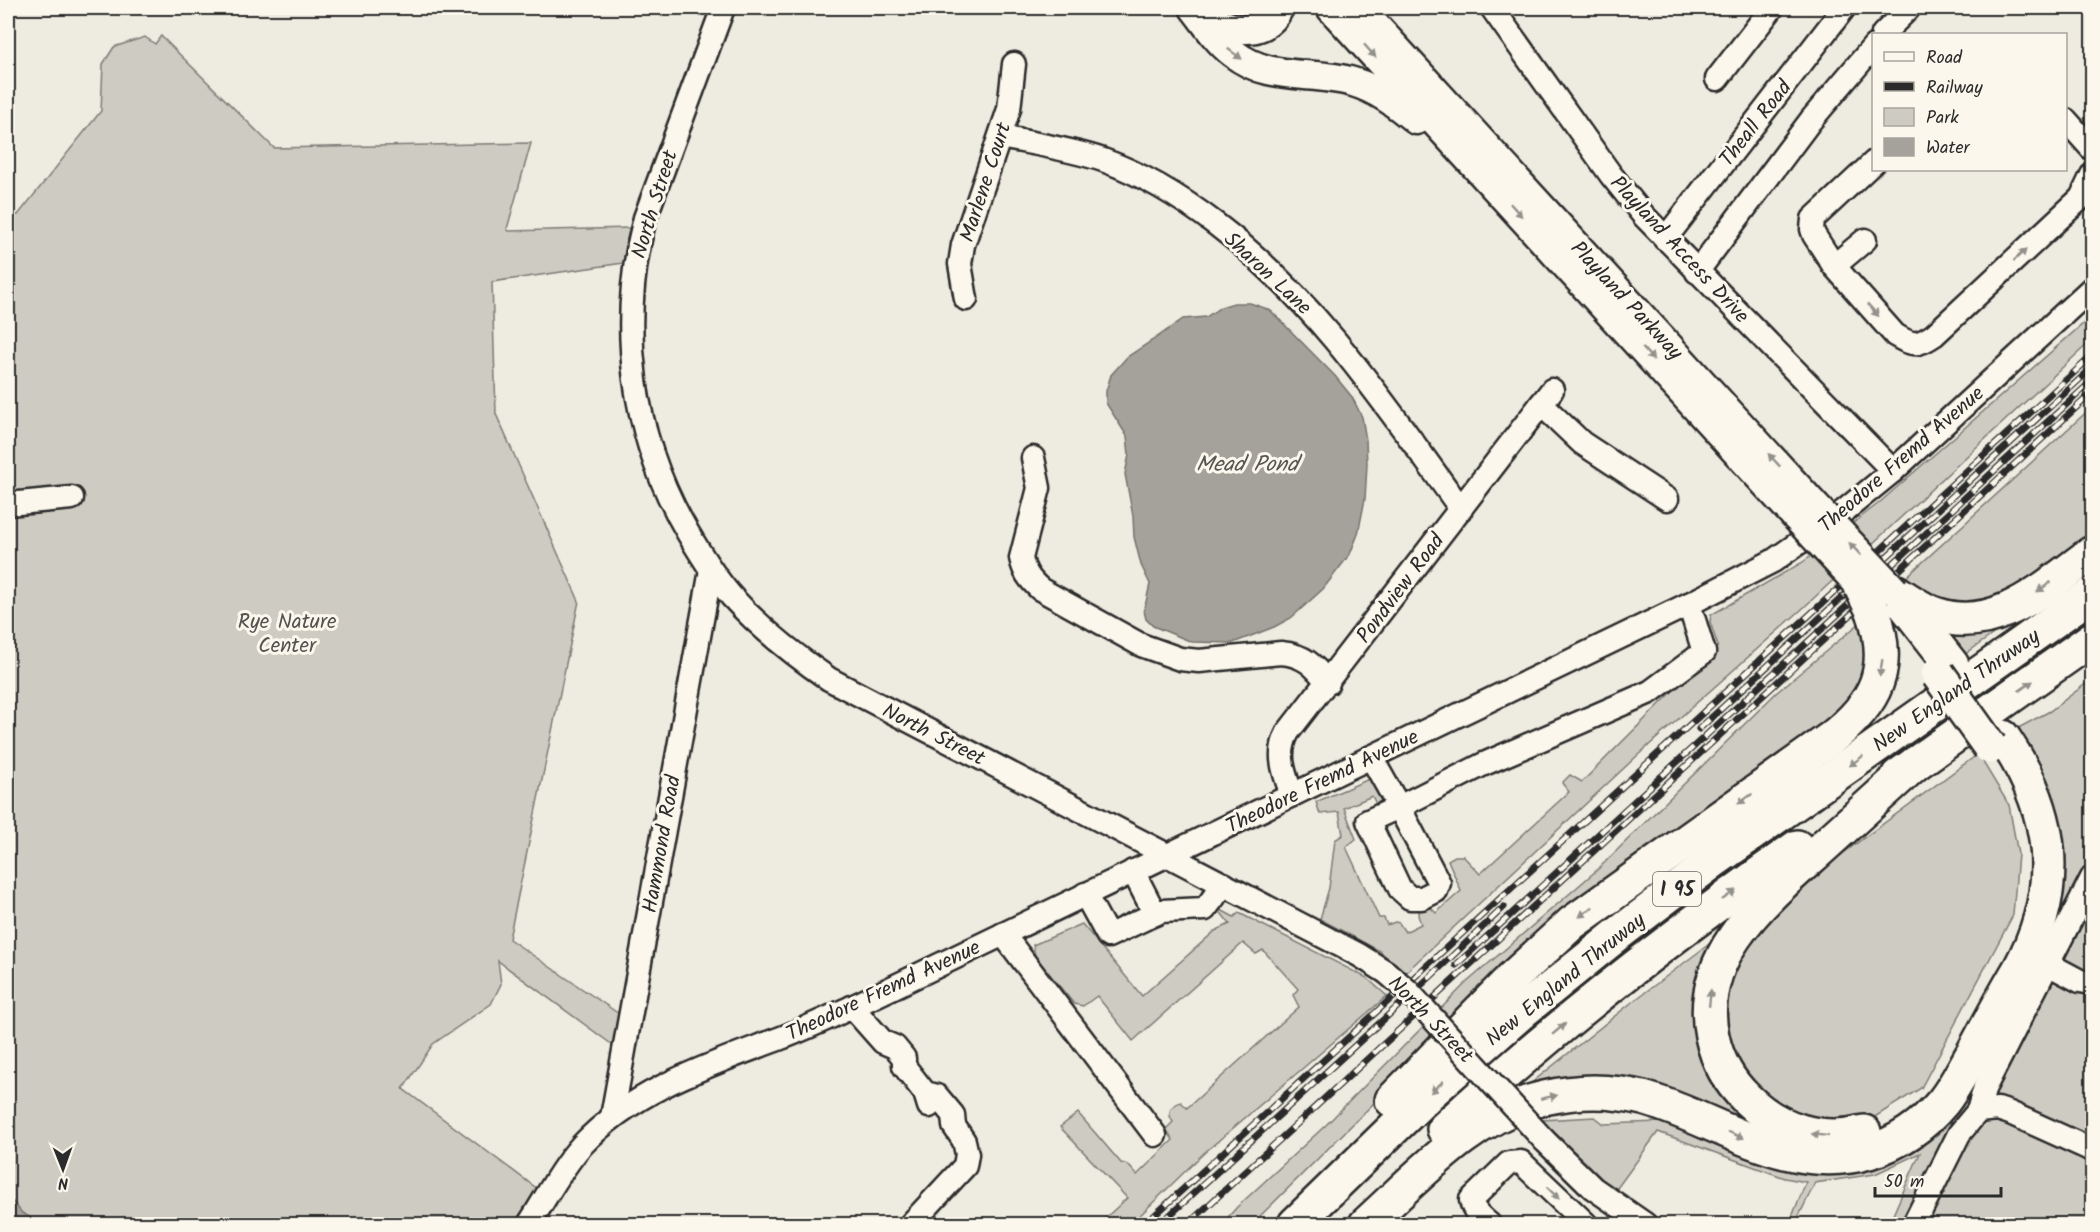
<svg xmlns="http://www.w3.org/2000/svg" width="2100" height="1232" font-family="Kalam,sans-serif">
<rect width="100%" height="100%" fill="#eeebe0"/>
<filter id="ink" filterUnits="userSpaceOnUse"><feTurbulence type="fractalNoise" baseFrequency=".0167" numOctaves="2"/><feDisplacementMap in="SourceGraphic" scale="12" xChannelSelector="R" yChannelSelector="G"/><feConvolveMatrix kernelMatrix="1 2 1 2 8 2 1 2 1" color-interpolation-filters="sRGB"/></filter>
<g filter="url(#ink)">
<!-- green -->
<g fill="#cecbc2" stroke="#7c7b76" stroke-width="1.5">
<polygon points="161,36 274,148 531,143 507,229 509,231 630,228 623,263 492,282 496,414 579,601 509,939 622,1016 614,1046 498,961 501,984 491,1004 433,1044 403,1089 539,1190 519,1224 8,1224 8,213 18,215 101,111 103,64 114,47 145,37 155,44"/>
<polygon points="2092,316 2092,340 1801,610 1638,755 1405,973 1380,951 1320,919 1329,888 1335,840 1343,835 1339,812 1320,814 1316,802 1369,779 1374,780 1385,801 1377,806 1372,796 1344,808 1356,839 1346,847 1379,918 1384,918 1387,925 1395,922 1399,923 1405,932 1421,924 1418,915 1420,909 1429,906 1436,913 1461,891 1448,860 1455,856 1463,856 1480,874 1569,792 1562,783 1570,775 1582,782 1718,646 1710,622 1711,615 1803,562 1879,503"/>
<polygon points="2092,407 2092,538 2019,590 1974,609 1928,598 1902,581"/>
<polygon points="1861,622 1868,646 1863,680 1845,712 1501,967 1375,1102 1252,1224 1222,1224 1237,1207 1326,1125 1466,983 1597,870 1776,693"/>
<polygon points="2010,622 1957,660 1927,623"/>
<polygon points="2092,679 2092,1224 1889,1224 1920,1153 1875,1174 1815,1183 1795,1224 1789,1224 1806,1182 1785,1178 1658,1132 1615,1191 1600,1181 1542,1120 1595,1117 1604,1124 1660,1122 1898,1157 2051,942 2009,733 2050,711"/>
<polygon points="1978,754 2009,805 2018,854 2013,915 1921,1088 1870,1120 1832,1122 1793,1115 1758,1092 1734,1062 1720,1020 1722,986 1743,945 1785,896"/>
<path d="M1217,908L1234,917L1239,913L1367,978L1387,996L1204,1153L1131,1224H1099L1127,1198L1060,1127L1078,1113L1121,1163L1128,1165L1137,1175L1173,1140L1166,1129L1173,1122C1166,1113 1171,1105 1181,1102L1187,1108L1299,1007L1293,995L1298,989L1263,950L1256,954L1243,943L1133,1041L1097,996L1083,1006L1074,1004L1035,956L1033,945L1082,924L1142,996L1215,931L1230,924Z"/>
<polygon points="1733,926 1710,972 1721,1089 1848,1151 1540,1088 1530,1084 1631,1003"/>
</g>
<!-- water -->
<g fill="#a4a29a" stroke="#74726e" stroke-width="1.5">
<polygon points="1234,303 1250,303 1270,310 1335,376 1352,397 1362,417 1366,440 1367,464 1365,499 1358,534 1350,554 1323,589 1291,618 1274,627 1233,643 1192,642 1153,626 1146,619 1144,611 1150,584 1141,565 1134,537 1133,516 1125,474 1129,455 1127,436 1106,403 1106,391 1111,375 1127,357 1153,340 1183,319 1206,317 1221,307"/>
<polygon points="8,1196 22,1213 42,1224 8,1224"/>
</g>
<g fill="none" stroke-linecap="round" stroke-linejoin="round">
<!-- minor casing -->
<g stroke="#2b2b2b" stroke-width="27">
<g id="minor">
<path d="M723,8L645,218C617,326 632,437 688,533C701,555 715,578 732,597C760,628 794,655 829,679L1359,955L1386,972"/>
<polyline points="1492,8 1611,175 1644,216 1893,471"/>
<polyline points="1883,34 1909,8"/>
<polyline points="1717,79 1772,8"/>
<polyline points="2066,120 2092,149"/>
<path d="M1001,137C1035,144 1070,149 1103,160C1145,175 1182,198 1217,225C1318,302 1387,407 1461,509"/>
<path d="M1874,162L1813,219L1812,229L1814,235L1834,266L1895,335C1913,346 1917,346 1934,335L2081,198L2092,175"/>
<polyline points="1665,239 1844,8"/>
<polyline points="1834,266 1865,240"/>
<polyline points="1697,272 1811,120 1874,46"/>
<polyline points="966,299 960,264 963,245 1009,109 1014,64"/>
<polyline points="1541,404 1582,443 1667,499"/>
<path d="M1033,458L1039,488L1021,558C1024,572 1029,579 1040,589L1141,645L1180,659L1199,661L1281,653C1304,655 1314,665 1328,683"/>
<polyline points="8,504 72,498"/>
<polyline points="1371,757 1399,807 1484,764 1650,692 1704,652 1689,604"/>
<path d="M1292,795C1284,773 1276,754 1288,732L1552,390"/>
<polygon points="1399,807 1439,883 1436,891 1422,898 1410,898 1400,889 1368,821"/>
<polyline points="1133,871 1155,914"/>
<polyline points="1085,894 1108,936 1161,911 1205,909 1224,884"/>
<polyline points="1003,934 1155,1135"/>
<polyline points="2048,964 2080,981 2092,983"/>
<polyline points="852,1007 883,1042 895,1047 904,1058 904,1066 925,1093 929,1106"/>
<polyline points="1978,1111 1985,1087 2092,878"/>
<polyline points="612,1117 711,570"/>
<polyline points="1544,1140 1593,1188 1645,1224"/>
<path d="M529,1224C546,1198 561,1168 582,1145C636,1088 710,1065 781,1038C805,1029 828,1018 852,1007L1689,604L1773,561L1844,511L1893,471L2092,288"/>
<polyline points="911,1224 965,1166 967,1154 964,1141 954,1126 953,1115 937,1096 925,1093"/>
<path d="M1489,1224C1481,1217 1473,1211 1471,1200L1509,1163L1521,1162L1586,1224"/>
<polyline points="1914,1224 1959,1134 1978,1111 1998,1109 2010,1113 2092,1150"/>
</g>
</g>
<!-- major casing -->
<g stroke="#2b2b2b" stroke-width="33">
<g id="major">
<path d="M1194,8C1206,23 1217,41 1233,53C1269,82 1312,70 1353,82C1377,89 1397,104 1416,120"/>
<polyline points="1331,8 1797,518"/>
<polyline points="1359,8 1813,504"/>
<path d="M1200,13C1223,28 1263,42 1279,8"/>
</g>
</g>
<!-- highway casing -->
<g stroke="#2b2b2b" stroke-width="38">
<g id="highway">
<path d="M1895,591C1908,600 1921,609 1935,614C1995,636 2047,585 2092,553"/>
<polyline points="1901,600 1952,665"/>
<polyline points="1898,776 2092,639"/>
<path d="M1392,1100L1511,979L1572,923L1830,739C1877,703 1893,668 1873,611"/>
<path d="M1444,1129C1555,1026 1674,934 1797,847"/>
<path d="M1864,1132C1822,1143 1778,1130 1747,1099C1729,1082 1717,1060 1712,1036C1694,953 1770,895 1824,846C1855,818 1885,791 1916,763"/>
<polyline points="1295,1224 1432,1091 1523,1011 1618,934 1715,860 2092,594"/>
<path d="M1366,1224C1418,1177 1473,1114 1544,1098C1577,1090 1611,1090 1643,1098C1719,1119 1787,1176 1869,1152C1898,1143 1923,1126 1943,1102C1955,1087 1963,1070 1973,1053C1988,1025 2003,997 2019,970C2064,887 2055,813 2003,737"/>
</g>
</g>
<!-- minor -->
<use href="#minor" stroke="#fbf7ec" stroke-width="22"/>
<!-- major -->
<use href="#major" stroke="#fbf7ec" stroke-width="28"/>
<!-- highway -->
<use href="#highway" stroke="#fbf7ec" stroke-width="33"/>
<!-- rail casing -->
<g stroke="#2b2b2b" stroke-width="7">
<g id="rail">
<polyline points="1699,729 2092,368"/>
<polyline points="1456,965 2092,381"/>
<polyline points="1145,1224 2092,356"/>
<polyline points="1160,1224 1430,977 1504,907"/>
<polyline points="1188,1224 2092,393"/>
</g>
</g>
<!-- rail -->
<use href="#rail" stroke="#fbf7ec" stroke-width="4.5" stroke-dasharray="14" stroke-linecap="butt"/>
<!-- minor-bridge casing -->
<g stroke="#2b2b2b" stroke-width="27" stroke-linecap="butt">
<polyline id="minor-bridge" points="1386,972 1407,990 1544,1140"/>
</g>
<!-- major-bridge casing -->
<g stroke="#2b2b2b" stroke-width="33" stroke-linecap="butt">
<g id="major-bridge">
<polyline points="1813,504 1895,591"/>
<polyline points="1797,518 1861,587"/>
</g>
</g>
<!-- highway-bridge casing -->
<g stroke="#2b2b2b" stroke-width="38" stroke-linecap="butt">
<g id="highway-bridge">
<polyline points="1861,587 1873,611"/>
<polyline points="1938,674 1990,747"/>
</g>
</g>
<!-- minor-bridge -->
<use href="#minor-bridge" stroke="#fbf7ec" stroke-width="22"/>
<!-- major-bridge -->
<use href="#major-bridge" stroke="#fbf7ec" stroke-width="28"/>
<!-- highway-bridge -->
<use href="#highway-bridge" stroke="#fbf7ec" stroke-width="33"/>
</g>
<!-- one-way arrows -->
<defs><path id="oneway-solid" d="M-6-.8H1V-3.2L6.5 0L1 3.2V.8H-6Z" transform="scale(1.5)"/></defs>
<g fill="#93918c">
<use href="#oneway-solid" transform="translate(1370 51) rotate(48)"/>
<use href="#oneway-solid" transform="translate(1235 54) rotate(36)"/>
<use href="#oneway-solid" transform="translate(1516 210) rotate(48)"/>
<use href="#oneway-solid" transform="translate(2020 255) rotate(-43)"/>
<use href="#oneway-solid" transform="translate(1873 310) rotate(48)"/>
<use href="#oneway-solid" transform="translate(1648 354) rotate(48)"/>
<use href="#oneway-solid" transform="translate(1774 460) rotate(-133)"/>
<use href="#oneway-solid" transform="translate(1855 549) rotate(-133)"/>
<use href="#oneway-solid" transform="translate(2044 587) rotate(145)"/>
<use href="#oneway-solid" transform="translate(1881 668) rotate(99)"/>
<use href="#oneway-solid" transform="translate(2026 686) rotate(-35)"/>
<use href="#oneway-solid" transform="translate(1856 761) rotate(145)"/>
<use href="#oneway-solid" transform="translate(1745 799) rotate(145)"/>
<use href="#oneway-solid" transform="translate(1729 895) rotate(-36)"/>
<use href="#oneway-solid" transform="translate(1586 912) rotate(143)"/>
<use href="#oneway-solid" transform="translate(1710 998) rotate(-84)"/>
<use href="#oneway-solid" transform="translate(1559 1029) rotate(-40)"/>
<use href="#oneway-solid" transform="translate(1437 1087) rotate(138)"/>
<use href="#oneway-solid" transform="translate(1549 1097) rotate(-12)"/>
<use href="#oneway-solid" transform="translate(1736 1135) rotate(23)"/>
<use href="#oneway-solid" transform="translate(1820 1135) rotate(-173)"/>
<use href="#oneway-solid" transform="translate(1553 1193) rotate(44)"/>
</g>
</g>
<g text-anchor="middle" stroke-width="6" stroke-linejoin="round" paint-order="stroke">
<!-- shield labels -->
<rect fill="#fbf7ec" stroke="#696865" stroke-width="1.5" x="1653" y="872" width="48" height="34" rx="4.5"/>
<g font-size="20" font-weight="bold" fill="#2b2b2b">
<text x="1677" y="896">I 95</text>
</g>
<!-- street labels -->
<g font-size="21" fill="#2b2b2b" stroke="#fbf7ec">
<text transform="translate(1755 123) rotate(-52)" y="7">Theall Road</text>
<text transform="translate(985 182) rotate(-72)" y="7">Marlene Court</text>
<text transform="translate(654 204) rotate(-73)" y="7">North Street</text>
<text transform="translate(1680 249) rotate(47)" y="7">Playland Access Drive</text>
<text transform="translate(1268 273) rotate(43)" y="7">Sharon Lane</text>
<text transform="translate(1627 300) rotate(47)" y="7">Playland Parkway</text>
<text transform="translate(1901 459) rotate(-41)" y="7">Theodore Fremd Avenue</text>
<text transform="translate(1400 588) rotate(-53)" y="7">Pondview Road</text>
<text transform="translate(1956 690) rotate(-35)" y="7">New England Thruway</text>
<text transform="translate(934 734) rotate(27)" y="7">North Street</text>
<text transform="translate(1322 781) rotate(-26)" y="7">Theodore Fremd Avenue</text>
<text transform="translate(661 844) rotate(-80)" y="7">Hammond Road</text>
<text transform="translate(1565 979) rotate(-39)" y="7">New England Thruway</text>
<text transform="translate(883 990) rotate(-25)" y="7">Theodore Fremd Avenue</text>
<text transform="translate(1431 1019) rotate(46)" y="7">North Street</text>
</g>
<!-- park labels -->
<g font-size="21" fill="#545351" stroke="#fbf7ec">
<text x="287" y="628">Rye Nature<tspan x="287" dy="24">Center</tspan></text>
</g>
<!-- water labels -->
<g font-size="22" font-style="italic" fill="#555552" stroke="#fbf7ec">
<text x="1247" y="471">Mead Pond</text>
</g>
</g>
<!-- margin -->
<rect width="2100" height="1232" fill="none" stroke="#fbf7ec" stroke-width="30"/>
<rect x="15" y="15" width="2070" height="1202" fill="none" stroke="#2b2b2b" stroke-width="2" filter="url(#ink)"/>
<!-- legend -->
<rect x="1872" y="33" width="195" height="138" fill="#fbf7ec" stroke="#a8a59f" stroke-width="1.5"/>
<rect x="1884" y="52" width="30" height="9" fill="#fbf7ec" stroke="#a8a59f" stroke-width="1.5"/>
<text x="1926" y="63" font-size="18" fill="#2b2b2b">Road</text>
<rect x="1884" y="82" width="30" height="9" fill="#2b2b2b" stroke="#a8a59f" stroke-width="1.5"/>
<text x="1926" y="93" font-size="18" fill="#2b2b2b">Railway</text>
<rect x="1884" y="108" width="30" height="18" fill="#cecbc2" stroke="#a8a59f" stroke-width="1.5"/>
<text x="1926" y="123" font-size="18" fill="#2b2b2b">Park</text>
<rect x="1884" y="138" width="30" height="18" fill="#a4a29a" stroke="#a8a59f" stroke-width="1.5"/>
<text x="1926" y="153" font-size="18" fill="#2b2b2b">Water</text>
<!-- north arrow -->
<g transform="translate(63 1169) rotate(179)" stroke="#fbf7ec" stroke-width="4.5" paint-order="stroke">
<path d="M0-4.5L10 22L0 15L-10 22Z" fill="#2b2b2b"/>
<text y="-9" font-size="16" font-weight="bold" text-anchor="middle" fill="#2b2b2b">N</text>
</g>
<!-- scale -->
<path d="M1875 1187v9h126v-9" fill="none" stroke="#2b2b2b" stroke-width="3"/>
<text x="1884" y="1187" font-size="18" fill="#2b2b2b" stroke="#fbf7ec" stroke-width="4.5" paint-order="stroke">50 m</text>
</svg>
